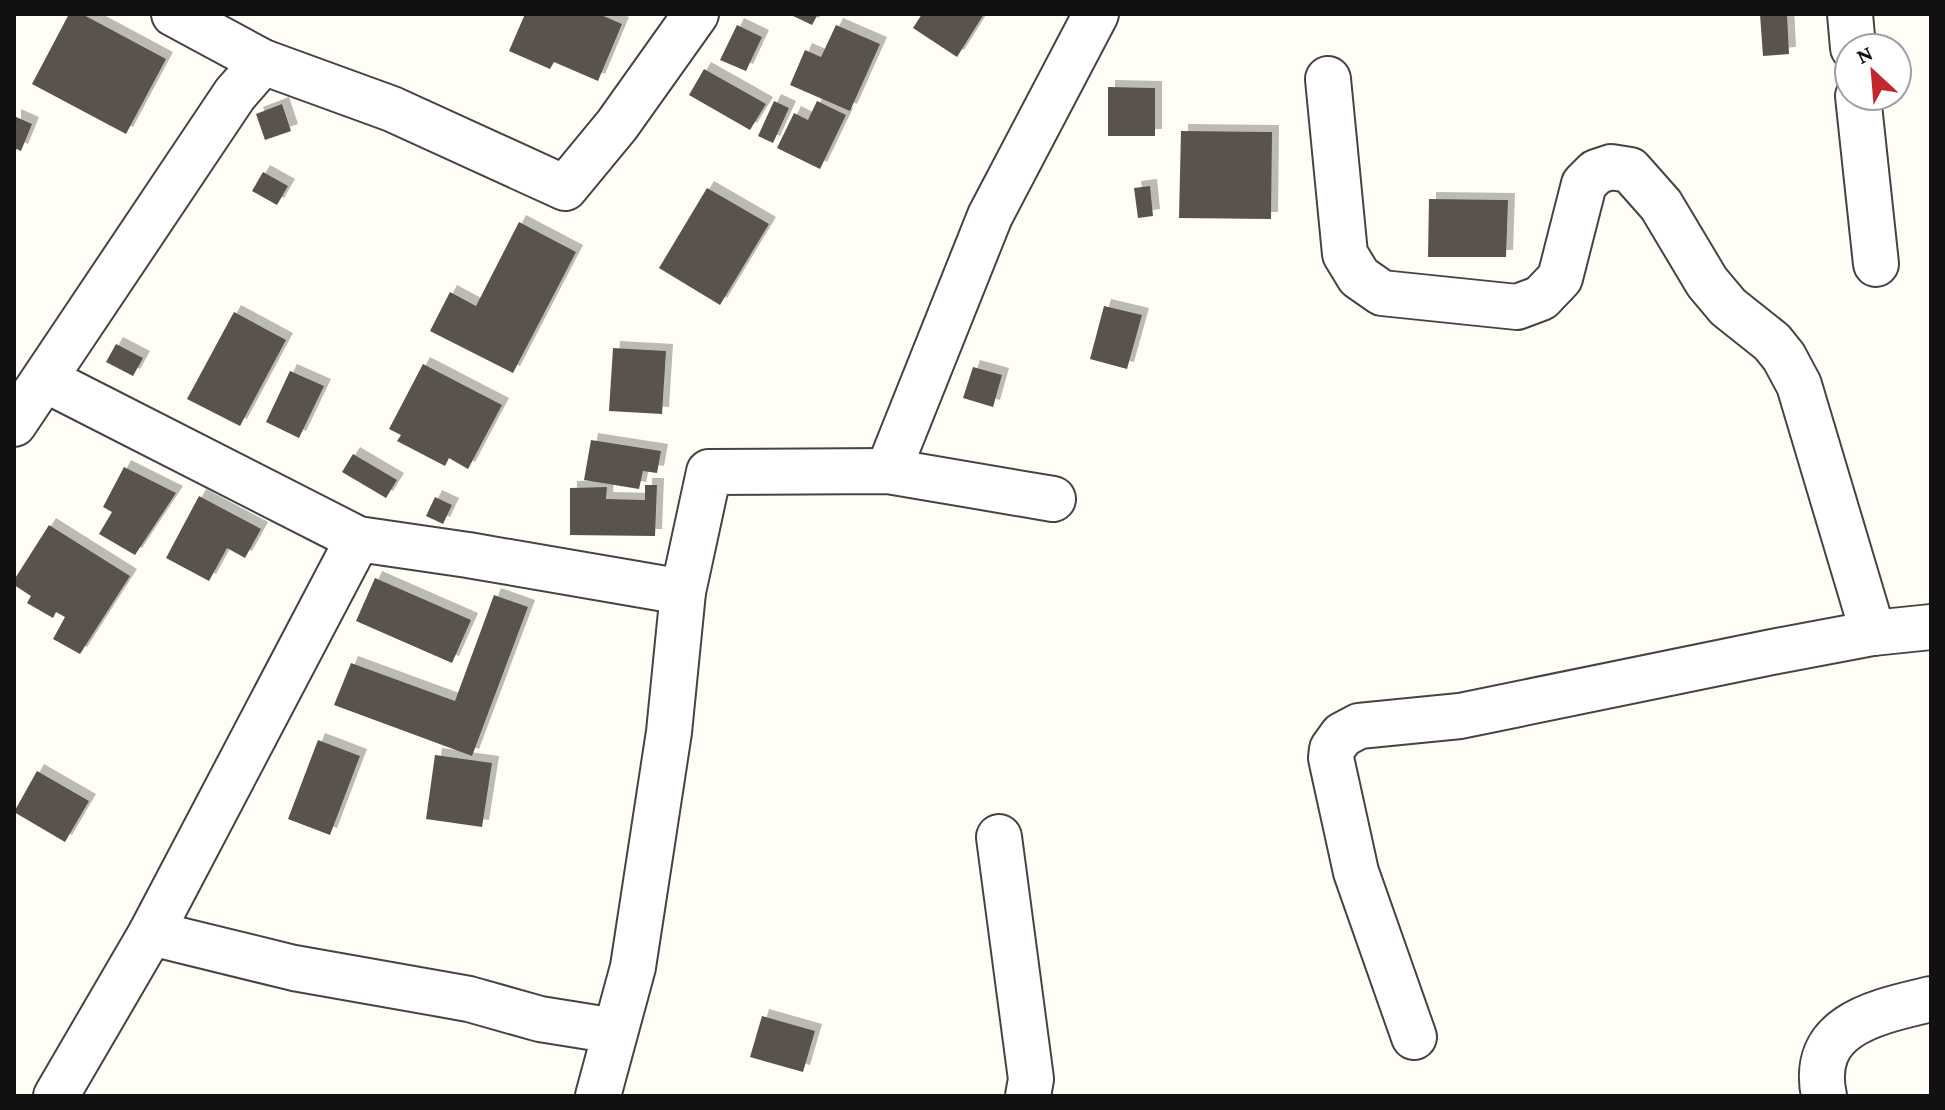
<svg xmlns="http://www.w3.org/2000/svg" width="1945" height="1110" font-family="'Crimson Pro',serif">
<defs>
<filter id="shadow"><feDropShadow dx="7" dy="-7" stdDeviation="0" flood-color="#0004"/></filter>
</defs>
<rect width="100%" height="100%" fill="#fffdf5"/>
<!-- building -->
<g fill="#5a524d" filter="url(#shadow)">
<polygon points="69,14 82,14 166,59 126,134 32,84"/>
<polygon points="525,14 599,14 622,24 598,81 554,62 550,69 509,51"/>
<polygon points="789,14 818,14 812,25"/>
<polygon points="922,14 984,14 957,57 913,28"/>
<polygon points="1760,14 1787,14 1789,54 1763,56"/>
<polygon points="737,25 762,37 746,71 720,60"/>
<polygon points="836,25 880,44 850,111 790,85 805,50 821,57"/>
<polygon points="704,69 766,104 750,130 689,95"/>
<polygon points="1108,87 1155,88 1155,136 1108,136"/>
<polygon points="774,101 789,108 773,143 758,136"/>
<polygon points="817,101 846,115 820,169 777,148 794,113 808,120"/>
<polygon points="282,104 291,131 265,140 256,114"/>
<polygon points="14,116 32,124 21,151 14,148"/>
<polygon points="1181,131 1272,132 1271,219 1179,218"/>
<polygon points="263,172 288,186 277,205 252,191"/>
<polygon points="1150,186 1153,216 1138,218 1134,188"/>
<polygon points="707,188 769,224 720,305 659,268"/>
<polygon points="1429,199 1508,200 1506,257 1428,257"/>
<polygon points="519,222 576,252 513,373 430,331 450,292 476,306"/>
<polygon points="1104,306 1142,315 1127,369 1090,359"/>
<polygon points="234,312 286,340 240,426 187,399"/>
<polygon points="116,344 143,358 133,376 106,362"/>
<polygon points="613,348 666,351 662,414 609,411"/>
<polygon points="423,364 502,405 468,469 449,458 445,466 397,441 401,435 389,429"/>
<polygon points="973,367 1002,375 993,407 963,398"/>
<polygon points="290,371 324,386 299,438 266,422"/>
<polygon points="591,440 661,451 657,473 643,471 639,489 584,480"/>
<polygon points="353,454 397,480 386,498 342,472"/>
<polygon points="124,467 176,493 135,555 99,534 112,512 103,507"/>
<polygon points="645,485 657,485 655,536 570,535 570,488 607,487 606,499 645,500"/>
<polygon points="199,496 261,529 245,558 227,548 209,581 166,558"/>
<polygon points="435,497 452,505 443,524 426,516"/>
<polygon points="49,525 130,576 80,654 53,639 65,617 56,612 53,618 27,603 31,596 14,585 14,580"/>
<polygon points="375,578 471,620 452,663 356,621"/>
<polygon points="494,595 528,607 472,756 334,705 351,663 455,701"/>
<polygon points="318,740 360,756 330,835 288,819"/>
<polygon points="435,755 492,763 482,827 426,819"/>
<polygon points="37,771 89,801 65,842 14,812"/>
<polygon points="762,1016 815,1031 803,1072 750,1057"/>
</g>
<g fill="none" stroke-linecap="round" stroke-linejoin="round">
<!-- minor casing -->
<g stroke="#444" stroke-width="48">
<g id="minor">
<polyline points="174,14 263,62 392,109 565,188 617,125 696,14"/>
<polyline points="1850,14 1853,48"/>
<polyline points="1328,79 1345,254 1359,277 1382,293 1517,307 1541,298 1560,278 1584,184 1596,172 1611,167 1630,170 1661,205 1707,282 1728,307 1772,342 1784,357 1799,385 1873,633"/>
<polyline points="1858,96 1876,264"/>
<polyline points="46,380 358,539 468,555 683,592"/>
<polyline points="14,424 235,94 263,62"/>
<polyline points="888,471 990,216 1096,14"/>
<polyline points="999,837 1031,1079 1028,1096"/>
<polyline points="151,933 294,968 469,999 540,1019 615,1031"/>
<polyline points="1414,1037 1356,872 1331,758 1332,749 1342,735 1359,726 1460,716 1772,652 1873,633 1931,627"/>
<polyline points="56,1096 151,933 358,539"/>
<polyline points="598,1096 633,967 669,732 683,592 709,472 888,471 1053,499"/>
<path d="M1824,1096C1809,1024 1877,1012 1931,999"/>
</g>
</g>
<!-- minor -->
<use href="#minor" stroke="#fff" stroke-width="44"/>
</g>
<!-- border -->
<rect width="1945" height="1110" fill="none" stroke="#111111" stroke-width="32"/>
<!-- north arrow -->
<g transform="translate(1873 72) rotate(334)"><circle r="38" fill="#ffffff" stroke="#a0a0a0" stroke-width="2"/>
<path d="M0-6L14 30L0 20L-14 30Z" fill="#c4262e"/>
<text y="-12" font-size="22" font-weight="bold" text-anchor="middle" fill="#111111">N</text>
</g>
</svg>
